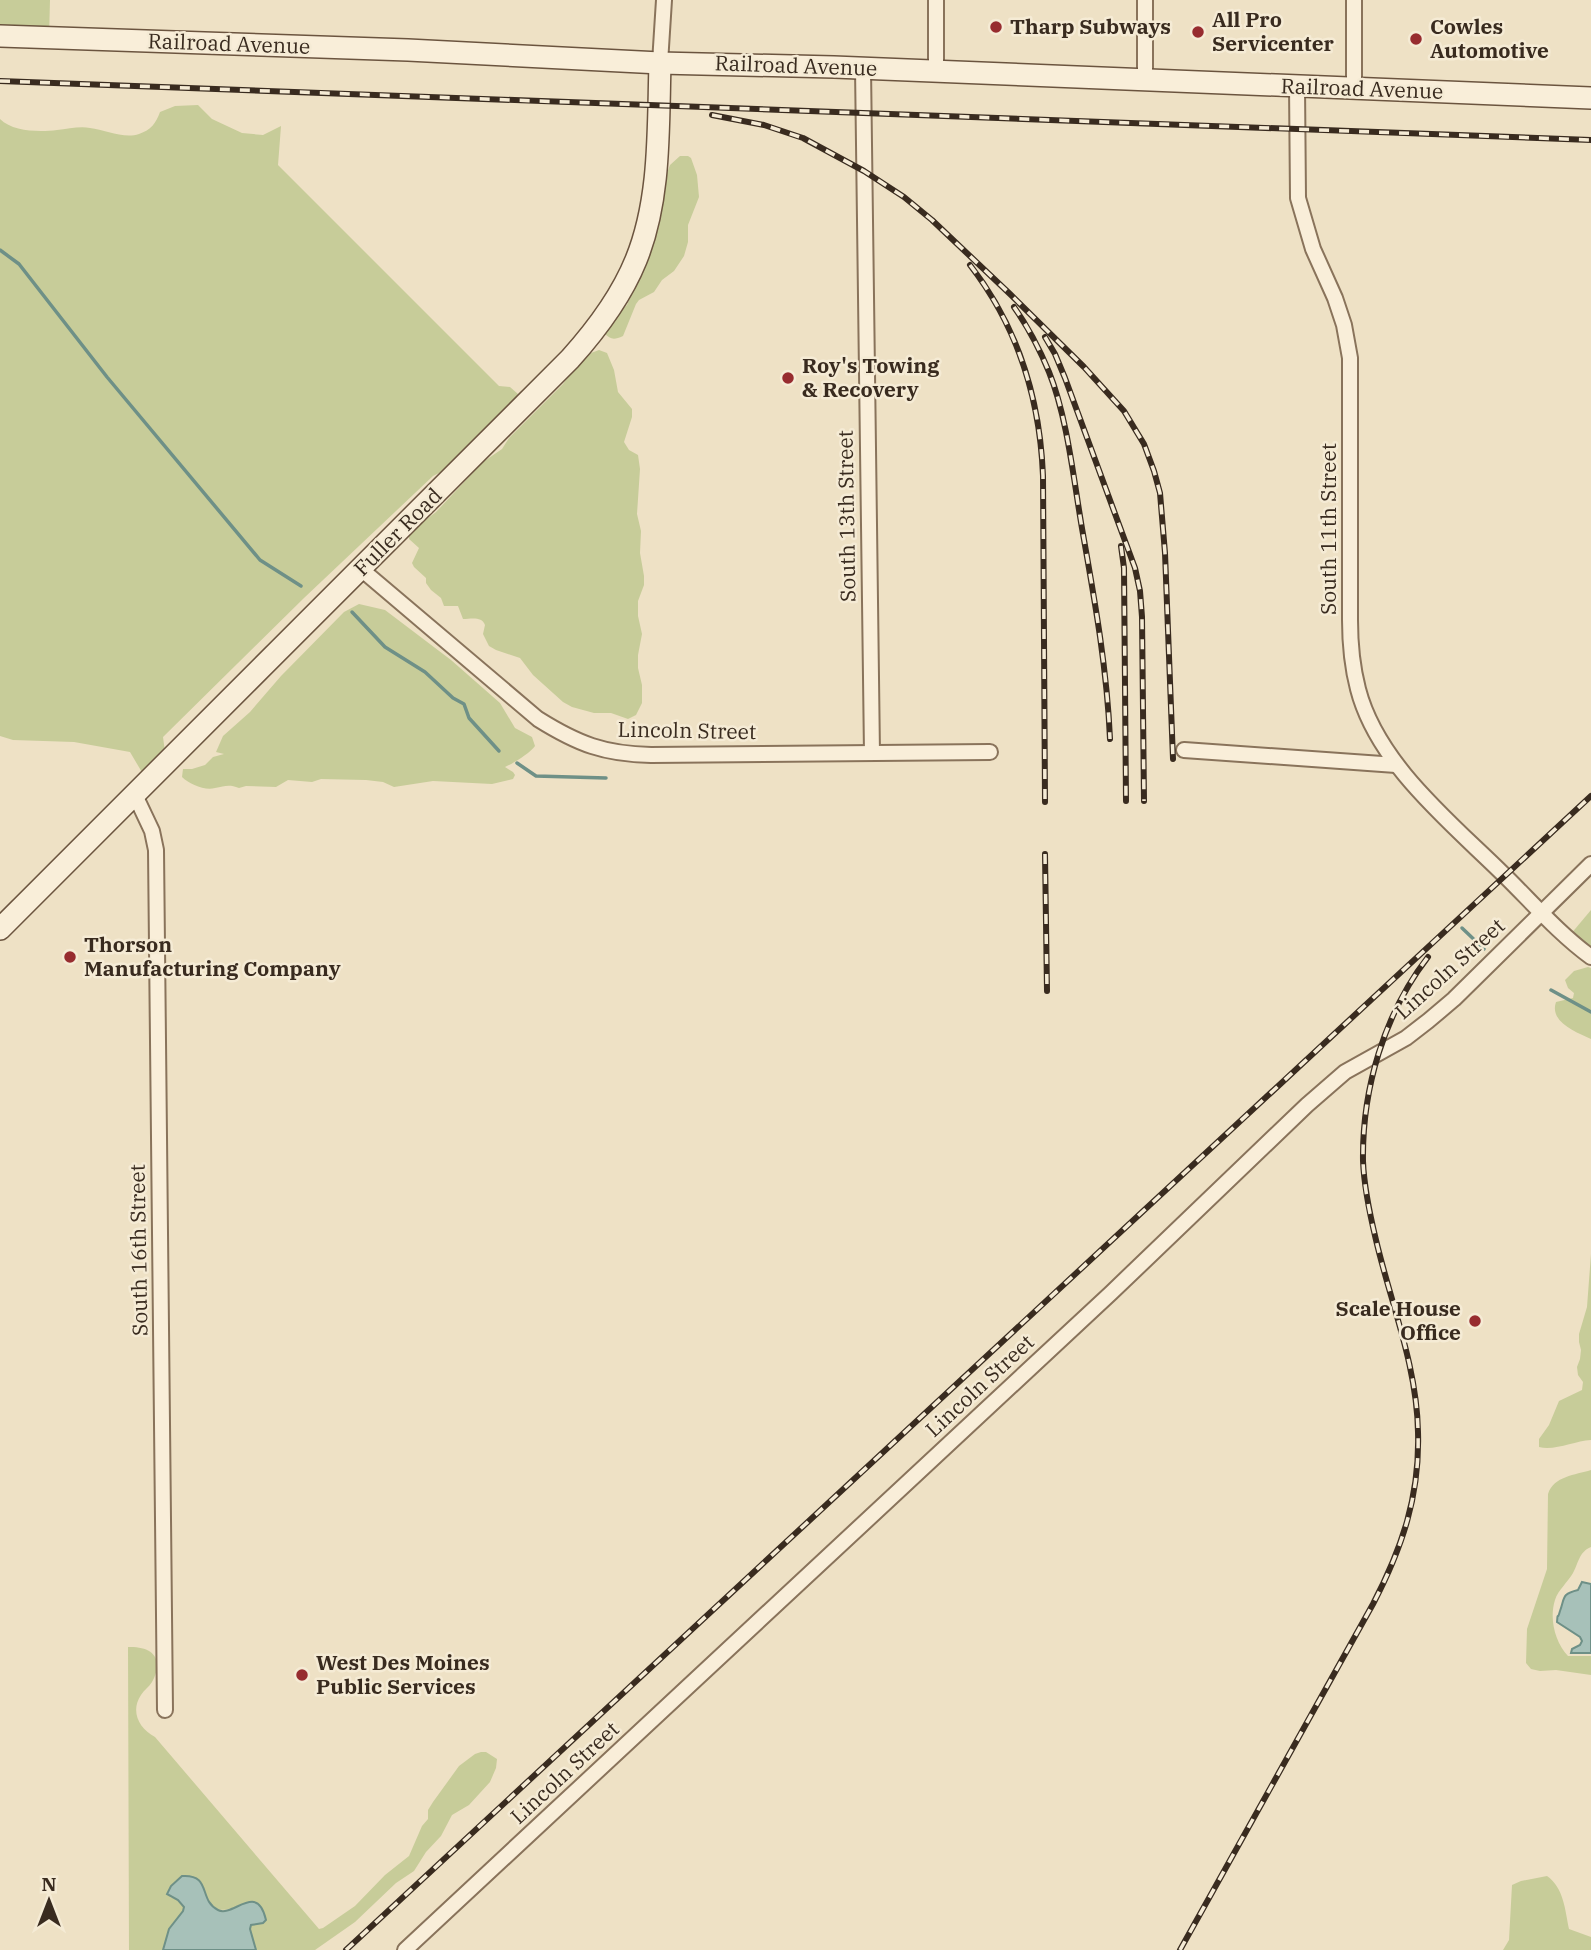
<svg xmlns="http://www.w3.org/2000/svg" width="1591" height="1950" font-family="'IBM Plex Serif',serif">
<rect width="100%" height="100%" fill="#eee1c5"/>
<!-- green -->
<g fill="#c7cc99">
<polygon points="0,0 50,0 49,38 0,36"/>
<path d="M198,105L212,119L242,133L263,135L281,126L278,165L499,386L510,387L518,394L515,407L455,465L433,476L304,598L163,737L165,752L143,774L130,752L74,742L13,740L0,736V119C13,132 40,132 57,130C68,129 80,126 90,128C105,130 124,139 139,134C151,130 156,123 160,112L175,106Z"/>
<path d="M680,156H688L691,158L697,175L699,197L688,225V242L684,256L674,271L662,280L654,292L639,300L636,304L623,336C614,340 611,340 604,333L617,314L627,305L630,298V291L644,267L659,226L664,181L670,165Z"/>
<path d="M599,350L607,353L614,370L618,392L632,409V417L624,442L629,450L638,455L640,469L637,514L641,531L640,553L644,576V585L638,601V616L642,634L638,655V668L642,685V703L636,715L628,719L611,713H594L572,707L563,702L533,675L520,658L496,650L489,646L483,634L485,625C482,616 471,619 463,619L458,606H444L441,598L431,590L426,583V578L414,567L412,563L419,548L409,539V535L415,528L436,512L483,462L502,449L509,438L563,384L571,373L591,353Z"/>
<path d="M359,604L385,610L451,660L500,703L515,728L532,737L535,746C530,753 514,763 505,767L513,772L515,775L513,779L492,784L433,781L394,787L383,782L366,780L321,779L312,782L288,780L276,787L246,786L239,788C229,784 225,786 215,788C205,791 189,784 182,777L183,769H192L205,765L213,757L224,754L216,752L223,736L250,712L281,676L344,612Z"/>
<polygon points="1591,910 1591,951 1570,935"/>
<path d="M1588,967L1591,968V1039C1576,1032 1549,1022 1556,1002L1573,998L1574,993L1568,988L1565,980L1574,971Z"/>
<path d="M1591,1254V1440C1574,1441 1555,1451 1539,1447V1439L1549,1425L1559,1401L1582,1390L1583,1382L1578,1375L1577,1367L1580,1359L1581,1350L1579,1342V1334L1587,1307Z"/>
<path d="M1591,1470V1547C1579,1552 1579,1562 1573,1573C1568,1582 1558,1590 1555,1600C1549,1619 1555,1642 1568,1656H1591V1675L1556,1670L1540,1671L1531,1669L1526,1663L1527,1629L1547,1569L1548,1494C1554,1476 1575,1475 1591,1470Z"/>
<path d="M128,1647C152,1646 165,1658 152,1682C149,1687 144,1690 141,1695C130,1711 139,1729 155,1737L319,1929L323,1928L355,1906L385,1875L409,1856L422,1826L428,1819V1810L433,1802L459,1766L475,1754L481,1752H486L497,1759L496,1768L490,1782L469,1805L452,1815L441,1836L426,1852L414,1871L396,1883L355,1922L315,1950H256L251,1938L250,1929L251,1925L263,1923L250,1902C218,1913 214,1917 201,1882L170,1897L178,1900L184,1907L183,1911L169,1928L163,1950H129Z"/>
<path d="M1547,1876C1564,1888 1565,1910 1569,1929L1591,1937V1950H1503L1509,1940L1512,1885L1521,1881Z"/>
</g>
<!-- water -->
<g fill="#a7c1b9" stroke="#6e9087" stroke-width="2">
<path d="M1582,1582L1591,1584V1653H1571L1572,1649L1580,1645L1582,1641L1580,1637L1557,1622C1558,1610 1557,1622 1560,1611C1565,1598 1561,1594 1578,1590Z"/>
<path d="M182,1876C212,1874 198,1900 218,1910C233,1918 257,1881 266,1920L263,1923L251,1925L250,1929L256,1950H163L169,1929L183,1911L184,1907L178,1900L167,1894L171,1886Z"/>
</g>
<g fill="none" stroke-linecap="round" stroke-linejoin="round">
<!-- stream -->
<g stroke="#6e9087" stroke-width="3.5">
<polyline points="0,250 19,264 107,377 260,560 301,586"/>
<polyline points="352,612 385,647 425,672 453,698 464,704 469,718 499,751"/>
<polyline points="517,763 536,776 606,778"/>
<polyline points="1462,928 1484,949"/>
<polyline points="1551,990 1591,1012"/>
</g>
<!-- street casing -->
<g stroke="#89735b" stroke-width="18">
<g id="street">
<polyline points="936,0 936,71"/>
<polyline points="660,63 664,0"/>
<polyline points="863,68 872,753"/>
<polyline points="1145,79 1145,0"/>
<path d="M1297,86L1298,198L1313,249L1335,298L1344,325L1350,358V620C1350,643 1352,666 1358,689C1377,763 1449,821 1501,872C1530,900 1558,933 1591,957"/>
<polyline points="1354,88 1354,0"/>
<path d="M361,569L538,719C578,744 604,754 651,755L990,752"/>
<polyline points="1184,750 1396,765"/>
<polyline points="135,795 152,831 156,850 165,1710"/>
<polyline points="405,1950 1111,1293 1307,1105 1345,1072 1406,1038 1428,1021 1454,999 1591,864"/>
</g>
</g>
<!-- secondary casing -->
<g stroke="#6b543f" stroke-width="24">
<g id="secondary">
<polyline points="0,36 408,50 660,63 834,67 1591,98"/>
<path d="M0,929L570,359C597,329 621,297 636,260C661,199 658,128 660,63"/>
</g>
</g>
<!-- street -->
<use href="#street" stroke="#f9eed9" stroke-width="14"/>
<!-- secondary -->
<use href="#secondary" stroke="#f9eed9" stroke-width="21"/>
<!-- rail casing -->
<g stroke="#392b1f" stroke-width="6">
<g id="rail">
<polyline points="0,81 1591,140"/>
<polyline points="712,115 764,125 803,138 864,171 904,197 932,220 1010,294 1084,367 1124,411 1144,444 1154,471 1160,493 1165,553 1173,759"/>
<path d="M970,265C1018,327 1040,400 1043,476L1045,802"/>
<path d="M1014,307C1028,327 1040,350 1049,372C1068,419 1074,484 1083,534C1095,602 1107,669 1110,739"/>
<polyline points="1045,337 1055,354 1065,378 1135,568 1140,591 1142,617 1144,801"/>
<polyline points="1121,546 1124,568 1126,801"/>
<polyline points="1045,854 1047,991"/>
<polyline points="346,1950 1591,796"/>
<path d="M1180,1950L1373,1604C1402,1548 1420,1496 1418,1432C1417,1366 1391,1304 1376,1240C1370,1215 1364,1187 1363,1161C1362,1089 1384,1014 1428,957"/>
</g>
</g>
<!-- rail -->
<use href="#rail" stroke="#f5ebd5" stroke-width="3.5" stroke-dasharray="10" stroke-linecap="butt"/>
</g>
<!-- markers -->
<g fill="#972c2f" stroke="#f5ebd5" stroke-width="2.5">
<circle cx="996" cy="27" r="7"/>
<circle cx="1198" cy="32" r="7"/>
<circle cx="1416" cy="39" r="7"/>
<circle cx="788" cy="378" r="7"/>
<circle cx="70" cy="957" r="7"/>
<circle cx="1475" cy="1321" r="7"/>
<circle cx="302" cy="1675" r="7"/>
</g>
<g text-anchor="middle" stroke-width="5" stroke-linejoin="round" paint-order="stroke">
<!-- poi labels -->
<g font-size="21" font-weight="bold" fill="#392b1f" stroke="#f5ebd5" text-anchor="start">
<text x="1212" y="27">All Pro<tspan x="1212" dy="24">Servicenter</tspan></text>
<text x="1010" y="34">Tharp Subways</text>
<text x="1430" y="34">Cowles<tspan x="1430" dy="24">Automotive</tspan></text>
<text x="802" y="373">Roy's Towing<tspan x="802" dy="24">&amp; Recovery</tspan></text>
<text x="84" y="952">Thorson<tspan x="84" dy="24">Manufacturing Company</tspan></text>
<text x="1461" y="1316" text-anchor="end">Scale House<tspan x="1461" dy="24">Office</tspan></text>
<text x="316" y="1670">West Des Moines<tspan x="316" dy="24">Public Services</tspan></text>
</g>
<!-- street labels -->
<g font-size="21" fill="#392b1f" stroke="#f5ebd5">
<text transform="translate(229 44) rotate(2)" y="7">Railroad Avenue</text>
<text transform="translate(796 66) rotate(2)" y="7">Railroad Avenue</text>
<text transform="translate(1362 89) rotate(2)" y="7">Railroad Avenue</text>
<text transform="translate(847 516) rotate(-91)" y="7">South 13th Street</text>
<text transform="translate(1329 529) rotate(-90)" y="7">South 11th Street</text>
<text transform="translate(398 532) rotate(-45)" y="7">Fuller Road</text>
<text transform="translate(687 731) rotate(1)" y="7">Lincoln Street</text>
<text transform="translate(1450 969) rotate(-42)" y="7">Lincoln Street</text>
<text transform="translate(139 1250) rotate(-91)" y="7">South 16th Street</text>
<text transform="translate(980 1386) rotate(-43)" y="7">Lincoln Street</text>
<text transform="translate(565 1773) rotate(-43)" y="7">Lincoln Street</text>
</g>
</g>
<!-- north arrow -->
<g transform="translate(49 1901)" stroke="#f5ebd5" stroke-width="5" paint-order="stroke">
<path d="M0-5L12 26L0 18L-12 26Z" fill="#392b1f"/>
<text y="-10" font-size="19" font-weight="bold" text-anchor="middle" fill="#392b1f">N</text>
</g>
</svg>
